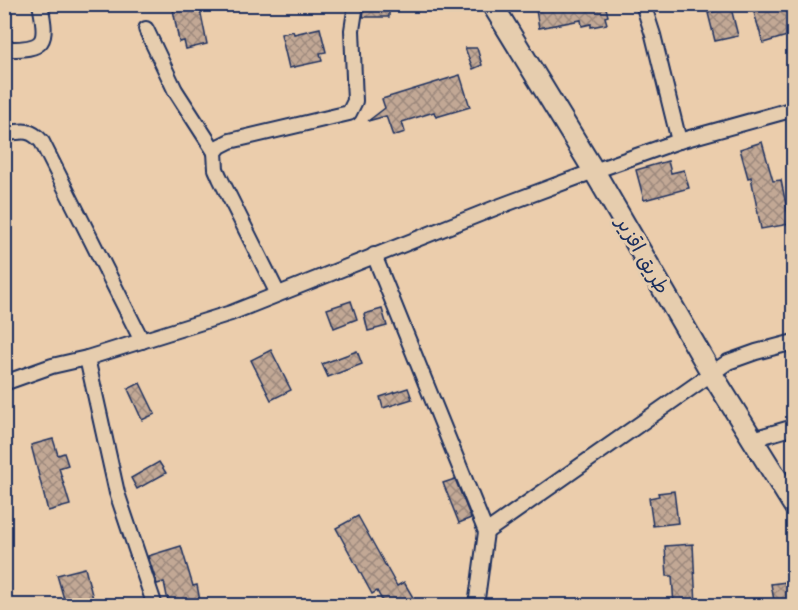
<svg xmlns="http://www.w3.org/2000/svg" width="798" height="610" font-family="'Comic Neue','Playpen Sans Arabic',sans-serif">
<defs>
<pattern id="building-cross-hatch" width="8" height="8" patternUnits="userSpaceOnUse" patternTransform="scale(1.5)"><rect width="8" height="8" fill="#c2a895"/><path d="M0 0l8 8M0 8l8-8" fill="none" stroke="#9d897d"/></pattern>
</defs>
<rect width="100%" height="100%" fill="#ebcdac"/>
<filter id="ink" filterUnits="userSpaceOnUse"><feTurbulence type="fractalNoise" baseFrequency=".0167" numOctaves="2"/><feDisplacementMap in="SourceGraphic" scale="12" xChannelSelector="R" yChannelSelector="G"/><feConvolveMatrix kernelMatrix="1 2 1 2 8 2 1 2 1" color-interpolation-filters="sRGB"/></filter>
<g filter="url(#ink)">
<!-- building -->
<g fill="url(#building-cross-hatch)" stroke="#1b2f5e" stroke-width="1.5">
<polygon points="172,4 199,4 207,44 186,49 184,41 179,42"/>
<polygon points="365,4 389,4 389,17 363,17"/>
<polygon points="535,4 605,4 608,16 605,17 607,24 591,27 591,24 582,26 581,20 539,28"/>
<polygon points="769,4 794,4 794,34 763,43 753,9"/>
<polygon points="731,8 738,36 715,41 708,13"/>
<polygon points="320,28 326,52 320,53 322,61 289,68 281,34 293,31 294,34"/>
<polygon points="465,48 477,48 482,65 473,69"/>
<polygon points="460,75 470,107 436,117 434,112 402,122 405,132 393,136 386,116 368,121 385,108 382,99"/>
<polygon points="762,142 773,181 781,180 790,224 761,229 751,177 748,178 740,149"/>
<polygon points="668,161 671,173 684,170 689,188 644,200 636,170"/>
<polygon points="351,301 357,319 334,328 327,309"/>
<polygon points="382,309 387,326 368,331 364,314"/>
<polygon points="271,350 291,390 271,400 251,360"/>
<polygon points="357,351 362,364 328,377 322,364"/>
<polygon points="140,383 155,414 142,420 128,389"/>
<polygon points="408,388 412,399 383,408 380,397"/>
<polygon points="53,439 58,455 64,453 68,465 59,468 70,505 48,511 31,445"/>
<polygon points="159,462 166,473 137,489 131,478"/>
<polygon points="455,479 471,518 459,523 443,483"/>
<polygon points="674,491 678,523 653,526 649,498 659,496 658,493"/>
<polygon points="358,516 397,586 404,582 418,606 385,606 377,591 372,594 336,528"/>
<polygon points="693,544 696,606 674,606 672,576 667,576 665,546"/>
<polygon points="181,546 193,586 197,585 201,606 169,606 164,582 157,584 148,556"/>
<polygon points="85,568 95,606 66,606 57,575"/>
<polygon points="794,581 794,606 775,606 771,584"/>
</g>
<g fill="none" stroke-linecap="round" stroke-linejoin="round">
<!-- street casing -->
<g stroke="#1b2f5e" stroke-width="18">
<g id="street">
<polyline points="643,4 653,35 679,141"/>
<polyline points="146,29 175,90 215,152"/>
<path d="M4,49C46,50 48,43 40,4"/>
<path d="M4,134C22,131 30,128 42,142L142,341"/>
<polyline points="374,255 486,532 476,606"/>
<polyline points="278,294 220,178 216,169 215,152 220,146 230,141 349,113 355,101 352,30 356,4"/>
<polyline points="87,358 117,493 155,606"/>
<polyline points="4,383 52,366 87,358 231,313 495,208 594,171 679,141 794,109"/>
<polyline points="753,439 794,427"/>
<polyline points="486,532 728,362 756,352 794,342"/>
</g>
</g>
<!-- secondary casing -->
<g stroke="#1b2f5e" stroke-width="24">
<polyline id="secondary" points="492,4 594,171 712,374 794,506"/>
</g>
<!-- street -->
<use href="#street" stroke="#e6cdae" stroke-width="14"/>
<!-- secondary -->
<use href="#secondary" stroke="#e6cdae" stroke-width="20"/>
</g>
</g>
<g text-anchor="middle" stroke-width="6" stroke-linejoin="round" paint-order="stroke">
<!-- street labels -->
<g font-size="20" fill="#1b2f5e" stroke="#e6cdae">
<text transform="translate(643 255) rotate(60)" y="7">طريق اقزير</text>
</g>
</g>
<!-- margin -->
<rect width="798" height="610" fill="none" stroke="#e6cdae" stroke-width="24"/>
<rect x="12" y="12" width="774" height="586" fill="none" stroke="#1b2f5e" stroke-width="2" filter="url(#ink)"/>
</svg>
